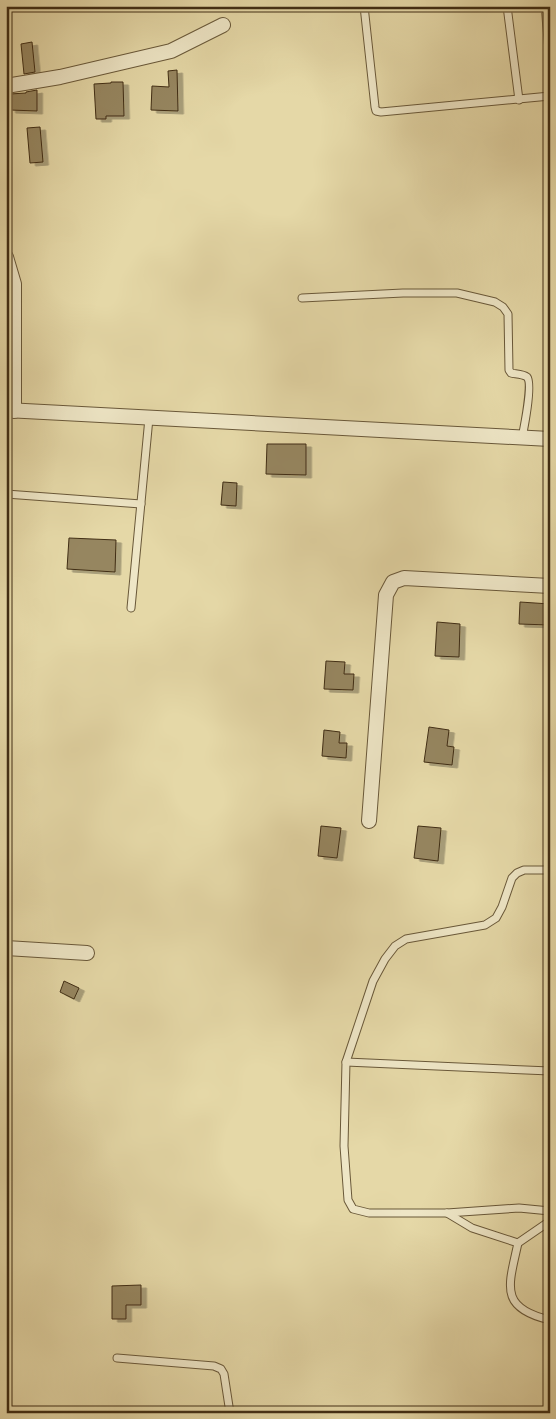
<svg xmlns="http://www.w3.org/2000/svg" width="556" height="1419" font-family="'IM FELL English',serif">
<defs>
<filter id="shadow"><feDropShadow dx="5.5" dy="3" stdDeviation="0" flood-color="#0004"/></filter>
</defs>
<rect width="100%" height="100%" fill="#e5d8a7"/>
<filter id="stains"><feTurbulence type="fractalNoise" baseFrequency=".004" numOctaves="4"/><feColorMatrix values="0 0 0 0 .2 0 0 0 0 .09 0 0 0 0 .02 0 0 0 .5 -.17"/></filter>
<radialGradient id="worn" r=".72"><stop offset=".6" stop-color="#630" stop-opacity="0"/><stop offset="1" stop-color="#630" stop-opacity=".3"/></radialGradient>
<!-- green -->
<polygon fill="#c9bb8e" stroke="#847451" points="541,6 550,6 550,85 548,85"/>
<!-- building -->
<g fill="#968660" stroke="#402d14" filter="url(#shadow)">
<polygon points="32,42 35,72 24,74 21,44"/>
<polygon points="177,70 178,111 151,110 152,86 169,87 168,71"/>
<polygon points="111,82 123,82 124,116 106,116 106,119 96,119 94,84 111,83"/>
<polygon points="37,90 37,111 10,110 10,94 26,93 26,92"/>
<polygon points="40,127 43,162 30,163 27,128"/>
<polygon points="267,444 306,444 306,475 266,474"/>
<polygon points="223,482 237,483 236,506 221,505"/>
<polygon points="69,538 116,540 115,572 67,569"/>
<polygon points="520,602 550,604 550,625 519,624"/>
<polygon points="437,622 460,624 459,657 435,656"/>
<polygon points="326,661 345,662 344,674 354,674 353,690 324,689"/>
<polygon points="429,727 449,730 447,746 454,747 452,765 424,762"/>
<polygon points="324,730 340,732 339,743 347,743 346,758 322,756"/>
<polygon points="321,826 341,828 337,858 318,856"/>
<polygon points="418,826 441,828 438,861 414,858"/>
<polygon points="64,981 79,988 74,999 60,992"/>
<polygon points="141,1285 141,1305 126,1305 126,1319 112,1319 112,1286"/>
</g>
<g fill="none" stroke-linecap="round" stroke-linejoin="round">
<!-- service casing -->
<g stroke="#695839" stroke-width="9">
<g id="service">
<polyline points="364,6 375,107 376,111 381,112 550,96"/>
<polyline points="507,6 519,100"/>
<path d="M302,298L403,293H457L495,302L503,307L508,314L509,370L511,373C515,374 523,374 527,377C533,383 524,428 522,438"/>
<polyline points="6,494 141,504"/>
<polyline points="131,608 149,418"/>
<polyline points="550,870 524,870 517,873 512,878 502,907 496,918 485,925 406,939 395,946 385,959 373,981 346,1062 344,1146 348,1200 353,1209 369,1213 447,1213 519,1208 550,1211"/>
<polyline points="346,1062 550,1071"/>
<path d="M447,1213L472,1228L518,1243C509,1285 498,1308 550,1320"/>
<polyline points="518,1243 550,1221"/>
<polyline points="117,1358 214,1366 221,1369 224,1374 230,1413"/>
</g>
</g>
<!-- minor casing -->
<g stroke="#695839" stroke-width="16">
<g id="minor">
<polyline points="6,86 60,77 171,51 223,25"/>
<polyline points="6,257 14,284 14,411"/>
<polyline points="6,410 550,439"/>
<polyline points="369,821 386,595 393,582 404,578 550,586"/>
<polyline points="6,948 87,953"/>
</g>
</g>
<!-- service -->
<use href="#service" stroke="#eee6c6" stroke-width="7"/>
<!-- minor -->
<use href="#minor" stroke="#eee6c6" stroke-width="14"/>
</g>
<!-- margin -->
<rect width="556" height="1419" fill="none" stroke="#e5d8a7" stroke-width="25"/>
<rect x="8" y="8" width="541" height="1404" fill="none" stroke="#402d14" stroke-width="2.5"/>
<rect x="12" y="12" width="531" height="1394" fill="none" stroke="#402d14"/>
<rect width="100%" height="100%" filter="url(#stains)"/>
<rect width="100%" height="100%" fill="url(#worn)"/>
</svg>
